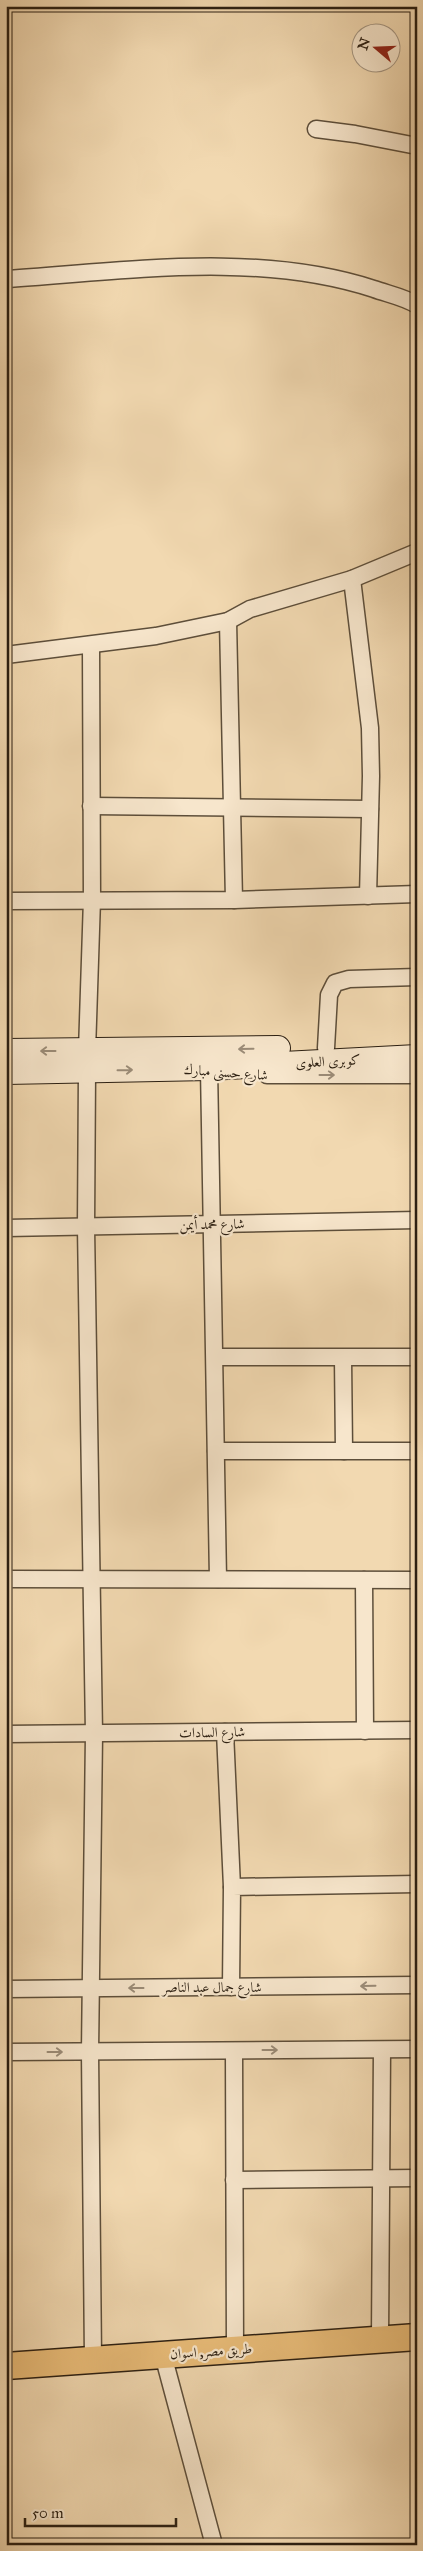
<svg xmlns="http://www.w3.org/2000/svg" width="423" height="2551" font-family="'IM FELL Great Primer',Amiri,serif">
<rect width="100%" height="100%" fill="#f2d9b1"/>
<filter id="stains"><feTurbulence type="fractalNoise" baseFrequency=".004" numOctaves="4"/><feColorMatrix values="0 0 0 0 .2 0 0 0 0 .09 0 0 0 0 .02 0 0 0 .5 -.17"/></filter>
<radialGradient id="worn" r=".72"><stop offset=".6" stop-color="#630" stop-opacity="0"/><stop offset="1" stop-color="#630" stop-opacity=".3"/></radialGradient>
<g fill="none" stroke-linecap="round" stroke-linejoin="round">
<!-- minor casing -->
<g stroke="#5d4e3a" stroke-width="19">
<g id="minor">
<polyline points="316,129 355,134 417,146"/>
<path d="M6,279C126,271 258,251 374,289C388,294 404,297 417,305"/>
<polyline points="352,579 370,728 371,776 368,896"/>
<polyline points="228,621 234,900"/>
<polyline points="6,655 156,636 228,621 250,609 352,579 417,552"/>
<polyline points="91,806 370,809"/>
<polyline points="6,901 234,900 417,894"/>
<polyline points="326,1048 329,995 335,983 349,979 417,977"/>
<polyline points="87,1051 92,899 91,645"/>
<polyline points="87,1071 86,1227 94,1734 90,2052 93,2360"/>
<polyline points="267,1075 417,1075"/>
<polyline points="6,1228 417,1220"/>
<polyline points="215,1357 417,1357"/>
<polyline points="343,1358 344,1451"/>
<polyline points="216,1451 417,1451"/>
<polyline points="6,1579 417,1580"/>
<polyline points="218,1579 209,1068 218,1070"/>
<polyline points="364,1580 365,1731"/>
<polyline points="225,1732 232,1887"/>
<polyline points="6,1734 417,1730"/>
<polyline points="231,1987 232,1887 417,1884"/>
<polyline points="6,1989 417,1985"/>
<polyline points="234,2051 235,2349"/>
<polyline points="6,2052 417,2049"/>
<polyline points="234,2180 417,2178"/>
<polyline points="380,2339 382,2050"/>
<polyline points="163,2355 214,2545"/>
</g>
</g>
<!-- secondary casing -->
<g stroke="#2b1f12" stroke-width="26">
<g id="secondary">
<polyline points="6,1051 278,1048"/>
<polyline points="6,1072 209,1068 417,1057"/>
</g>
</g>
<!-- primary casing -->
<g stroke="#2b1f12" stroke-width="29">
<polyline id="primary" points="6,2366 417,2337"/>
</g>
<!-- minor -->
<use href="#minor" stroke="#f7e6cc" stroke-width="16"/>
<!-- secondary -->
<use href="#secondary" stroke="#f7e6cc" stroke-width="24"/>
<!-- primary -->
<use href="#primary" stroke="#e9bc78" stroke-width="26"/>
</g>
<!-- one-way arrows -->
<defs><path id="oneway-shaft" d="M-6 0H5M1.5-3L5.5 0L1.5 3" fill="none" stroke-width="1.6" stroke-linecap="round" stroke-linejoin="round" transform="scale(1.25)"/></defs>
<g stroke="#9b8c78">
<use href="#oneway-shaft" transform="translate(246 1049) rotate(179)"/>
<use href="#oneway-shaft" transform="translate(48 1051) rotate(180)"/>
<use href="#oneway-shaft" transform="translate(125 1070) rotate(-1)"/>
<use href="#oneway-shaft" transform="translate(327 1075)"/>
<use href="#oneway-shaft" transform="translate(368 1986) rotate(179)"/>
<use href="#oneway-shaft" transform="translate(136 1988) rotate(180)"/>
<use href="#oneway-shaft" transform="translate(270 2050)"/>
<use href="#oneway-shaft" transform="translate(55 2052)"/>
</g>
<g text-anchor="middle" stroke-width="4.5" stroke-linejoin="round" paint-order="stroke">
<!-- street labels -->
<g font-size="14" fill="#2b1f12" stroke="#f7e6cc">
<text transform="translate(328 1061) rotate(-3)" y="5">كوبرى العلوى</text>
<text transform="translate(226 1072) rotate(4)" y="5">شارع حسنى مبارك</text>
<text transform="translate(212 1224) rotate(-1)" y="5">شارع محمد أيمن</text>
<text transform="translate(212 1732) rotate(-1)" y="5">شارع السادات</text>
<text x="212" y="1992">شارع جمال عبد الناصر</text>
<text transform="translate(211 2351) rotate(-4)" y="5">طريق مصر, اسوان</text>
</g>
</g>
<!-- margin -->
<rect width="423" height="2551" fill="none" stroke="#f2d9b1" stroke-width="25"/>
<rect x="8" y="8" width="408" height="2536" fill="none" stroke="#2b1f12" stroke-width="2.5"/>
<rect x="12" y="12" width="398" height="2526" fill="none" stroke="#2b1f12"/>
<!-- north arrow -->
<g transform="translate(376 48) rotate(289)"><circle r="24" fill="#f7e6cc" stroke="#a59682"/>
<path d="M0-4L9 19L0 12L-9 19Z" fill="#8f2418"/>
<text y="-8" font-size="14" font-weight="bold" text-anchor="middle" fill="#2b1f12">N</text>
</g>
<!-- scale -->
<path d="M25 2518v8h151v-8" fill="none" stroke="#2b1f12" stroke-width="2.5"/>
<text x="32" y="2518" font-size="15" fill="#2b1f12" stroke="#f7e6cc" stroke-width="4" paint-order="stroke">50 m</text>
<rect width="100%" height="100%" filter="url(#stains)"/>
<rect width="100%" height="100%" fill="url(#worn)"/>
</svg>
